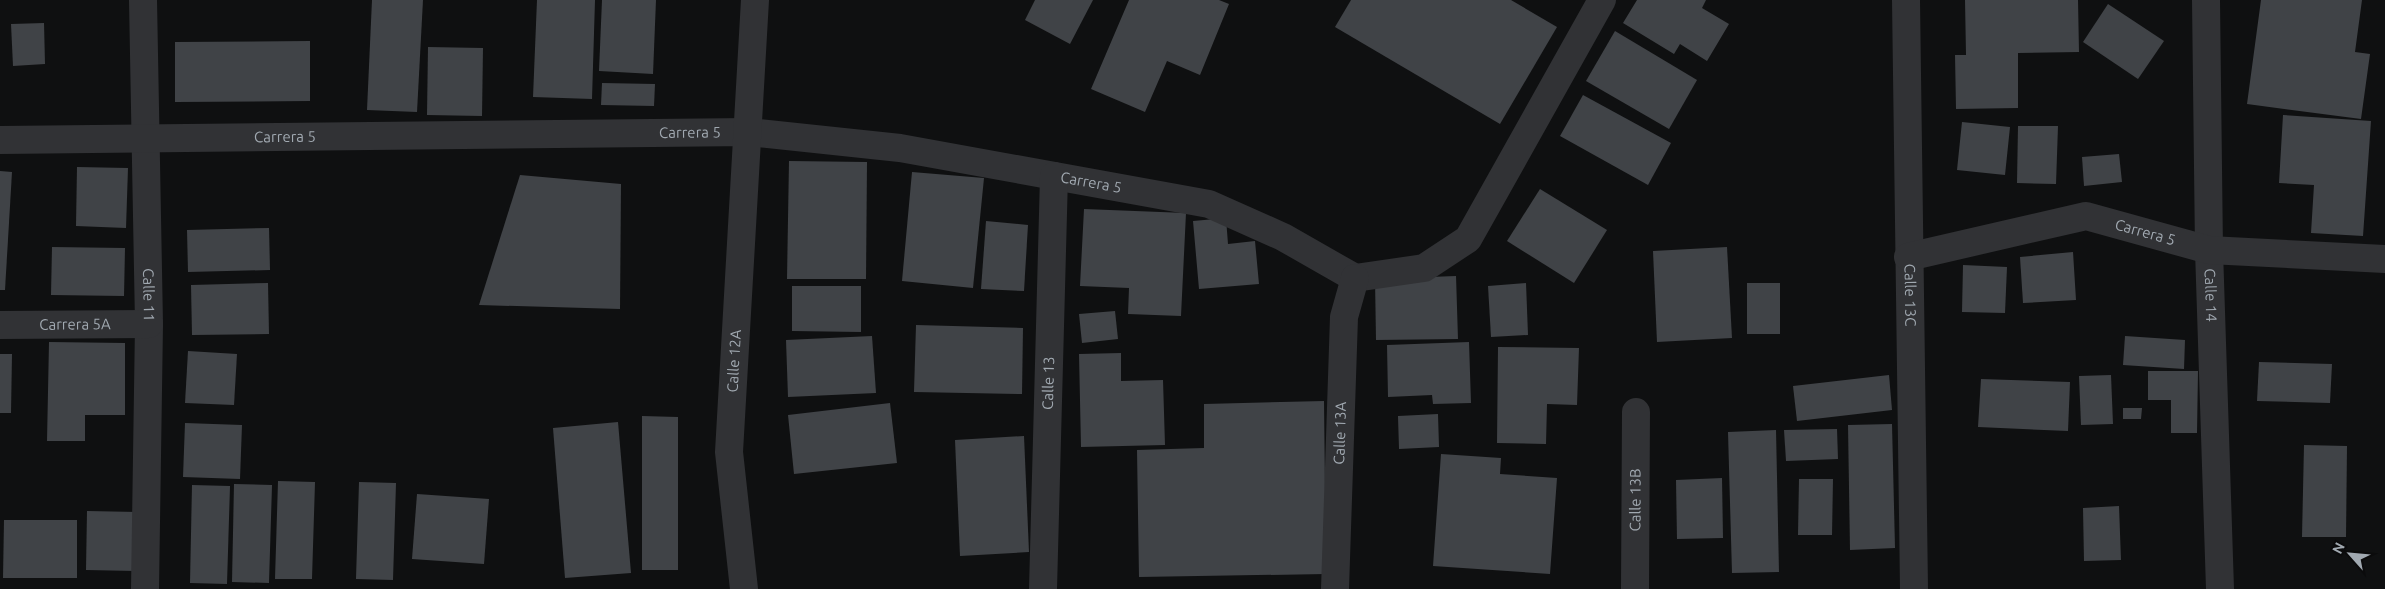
<svg xmlns="http://www.w3.org/2000/svg" width="2385" height="589" font-family="Ubuntu,sans-serif">
<rect width="100%" height="100%" fill="#0f1011"/>
<!-- building -->
<g fill="#404347">
<polygon points="372,0 423,0 417,112 367,110"/>
<polygon points="537,0 595,0 592,99 533,97"/>
<polygon points="602,0 656,0 653,74 599,71"/>
<polygon points="1035,0 1093,0 1070,44 1025,20"/>
<polygon points="1129,0 1219,0 1229,4 1200,75 1167,61 1145,112 1091,89"/>
<polygon points="1351,0 1511,0 1557,27 1500,124 1335,27"/>
<polygon points="1637,0 1706,0 1702,8 1729,24 1707,61 1680,44 1674,54 1623,23"/>
<polygon points="1965,0 2078,0 2079,52 2018,53 2018,108 1956,109 1955,55 1966,55"/>
<polygon points="2261,0 2362,0 2355,52 2370,54 2361,119 2247,104"/>
<polygon points="2108,4 2164,41 2138,79 2083,42"/>
<polygon points="44,23 45,64 13,66 11,24"/>
<polygon points="1615,31 1697,80 1669,129 1586,81"/>
<polygon points="310,41 310,101 175,102 175,42"/>
<polygon points="428,47 483,48 482,116 427,115"/>
<polygon points="602,83 655,84 654,106 601,105"/>
<polygon points="1583,95 1671,143 1648,185 1560,136"/>
<polygon points="2283,115 2371,121 2363,236 2311,233 2314,185 2279,183"/>
<polygon points="1962,122 2010,127 2005,175 1957,170"/>
<polygon points="2018,126 2058,126 2056,184 2017,183"/>
<polygon points="2119,154 2122,182 2084,186 2082,157"/>
<polygon points="789,161 867,162 866,279 787,279"/>
<polygon points="77,167 128,168 126,228 76,226"/>
<polygon points="0,171 12,172 5,290 0,290"/>
<polygon points="912,172 984,178 973,288 902,281"/>
<polygon points="520,175 621,184 620,309 479,305"/>
<polygon points="1540,189 1607,230 1574,283 1507,241"/>
<polygon points="1084,209 1186,213 1181,316 1128,314 1129,288 1080,286"/>
<polygon points="1226,218 1228,244 1255,241 1259,284 1199,289 1193,221"/>
<polygon points="986,221 1028,225 1024,291 981,289"/>
<polygon points="269,228 270,270 188,272 187,230"/>
<polygon points="52,247 125,248 124,296 51,295"/>
<polygon points="1727,247 1732,338 1657,342 1653,251"/>
<polygon points="2073,252 2076,300 2023,303 2020,257"/>
<polygon points="1963,265 2007,267 2005,313 1962,312"/>
<polygon points="1456,276 1458,339 1376,340 1375,279"/>
<polygon points="268,283 269,334 192,335 191,285"/>
<polygon points="1526,283 1528,335 1491,337 1488,286"/>
<rect x="1747" y="283" width="33" height="51"/>
<polygon points="792,286 861,286 861,332 792,331"/>
<polygon points="1115,311 1118,339 1082,343 1079,314"/>
<polygon points="916,325 1023,328 1022,394 914,392"/>
<polygon points="872,336 876,393 788,397 786,340"/>
<polygon points="2125,336 2185,340 2184,369 2123,365"/>
<polygon points="49,342 125,343 125,415 85,415 85,441 47,441"/>
<polygon points="1469,342 1471,403 1433,404 1432,395 1388,397 1387,345"/>
<polygon points="1498,347 1579,348 1577,405 1547,404 1546,444 1497,443"/>
<polygon points="188,351 237,354 234,405 185,403"/>
<polygon points="1121,353 1121,381 1163,380 1165,445 1081,447 1079,354"/>
<polygon points="0,354 12,354 11,413 0,413"/>
<polygon points="2259,362 2332,364 2330,403 2257,401"/>
<polygon points="2148,371 2198,371 2197,433 2171,433 2171,400 2148,400"/>
<polygon points="1889,375 1892,410 1797,421 1793,386"/>
<polygon points="2111,375 2113,424 2081,425 2079,376"/>
<polygon points="1981,379 2070,382 2068,431 1978,427"/>
<polygon points="1324,401 1326,574 1139,577 1137,450 1204,448 1204,404"/>
<polygon points="890,403 897,463 794,474 788,415"/>
<polygon points="2123,408 2142,408 2141,419 2123,419"/>
<polygon points="1438,414 1439,447 1399,449 1398,416"/>
<polygon points="642,416 678,417 678,570 642,570"/>
<polygon points="618,422 631,573 565,578 553,428"/>
<polygon points="185,423 242,425 240,479 183,477"/>
<polygon points="1892,424 1895,548 1850,550 1848,425"/>
<polygon points="1837,429 1838,459 1786,461 1784,430"/>
<polygon points="1776,430 1779,572 1732,573 1728,432"/>
<polygon points="1024,436 1029,552 960,556 955,440"/>
<polygon points="2304,445 2347,446 2346,537 2302,537"/>
<polygon points="1441,454 1501,458 1500,474 1557,478 1550,574 1433,566"/>
<polygon points="1722,478 1723,538 1677,539 1676,480"/>
<polygon points="1799,479 1833,479 1832,535 1798,535"/>
<polygon points="278,481 315,482 312,579 275,579"/>
<polygon points="359,482 396,483 393,580 356,579"/>
<polygon points="234,484 272,485 269,583 232,582"/>
<polygon points="192,485 230,486 227,584 190,583"/>
<polygon points="417,494 489,499 484,564 412,559"/>
<polygon points="2119,506 2121,560 2084,561 2083,508"/>
<polygon points="87,511 138,512 136,571 86,570"/>
<polygon points="4,520 77,520 77,578 3,578"/>
</g>
<g fill="none" stroke-linecap="round" stroke-linejoin="round">
<!-- minor -->
<g stroke="#313235" stroke-width="28">
<path id="s1" d="M143,0L149,324L145,589"/>
<path id="s2" d="M1906,0L1914,589"/>
<path id="s3" d="M2206,0L2209,250L2220,589"/>
<path id="s4" d="M0,140L749,132L900,148L1209,204L1283,237L1355,278"/>
<path id="s5" d="M1908,257L2086,216L2209,250L2385,259"/>
<polyline points="1355,278 1424,268 1468,239 1602,0"/>
<path id="s6" d="M0,325L149,324"/>
<path id="s7" d="M744,589L729,452L755,0"/>
<path id="s8" d="M1043,589L1054,176"/>
<path id="s9" d="M1335,589L1344,317L1355,278"/>
<path id="s10" d="M1635,589L1636,412"/>
</g>
</g>
<g text-anchor="middle" stroke-width="4" stroke-linejoin="round" paint-order="stroke">
<!-- street labels -->
<g font-size="15" fill="#a1a9b1" stroke="#0b0b0c">
<text dy="5" stroke="none"><textPath href="#s4" startOffset="690">Carrera 5</textPath></text>
<text dy="5" stroke="none"><textPath href="#s4" startOffset="285">Carrera 5</textPath></text>
<text dy="5" stroke="none"><textPath href="#s4" startOffset="1095">Carrera 5</textPath></text>
<text dy="5" stroke="none"><textPath href="#s5" startOffset="244">Carrera 5</textPath></text>
<text dy="5" stroke="none"><textPath href="#s1" startOffset="295">Calle 11</textPath></text>
<text dy="5" stroke="none"><textPath href="#s2" startOffset="295">Calle 13C</textPath></text>
<text dy="5" stroke="none"><textPath href="#s3" startOffset="295">Calle 14</textPath></text>
<text dy="5" stroke="none"><textPath href="#s6" startOffset="75">Carrera 5A</textPath></text>
<text dy="5" stroke="none"><textPath href="#s7" startOffset="229">Calle 12A</textPath></text>
<text dy="5" stroke="none"><textPath href="#s8" startOffset="206">Calle 13</textPath></text>
<text dy="5" stroke="none"><textPath href="#s9" startOffset="156">Calle 13A</textPath></text>
<text dy="5" stroke="none"><textPath href="#s10" startOffset="89">Calle 13B</textPath></text>
</g>
</g>
<!-- north arrow -->
<g transform="translate(2350 554) rotate(297)" stroke="#0b0b0c" stroke-width="4" paint-order="stroke">
<path d="M0-4L9 19L0 12L-9 19Z" fill="#a1a9b1"/>
<text y="-8" font-size="14" font-weight="bold" text-anchor="middle" fill="#a1a9b1">N</text>
</g>
</svg>
